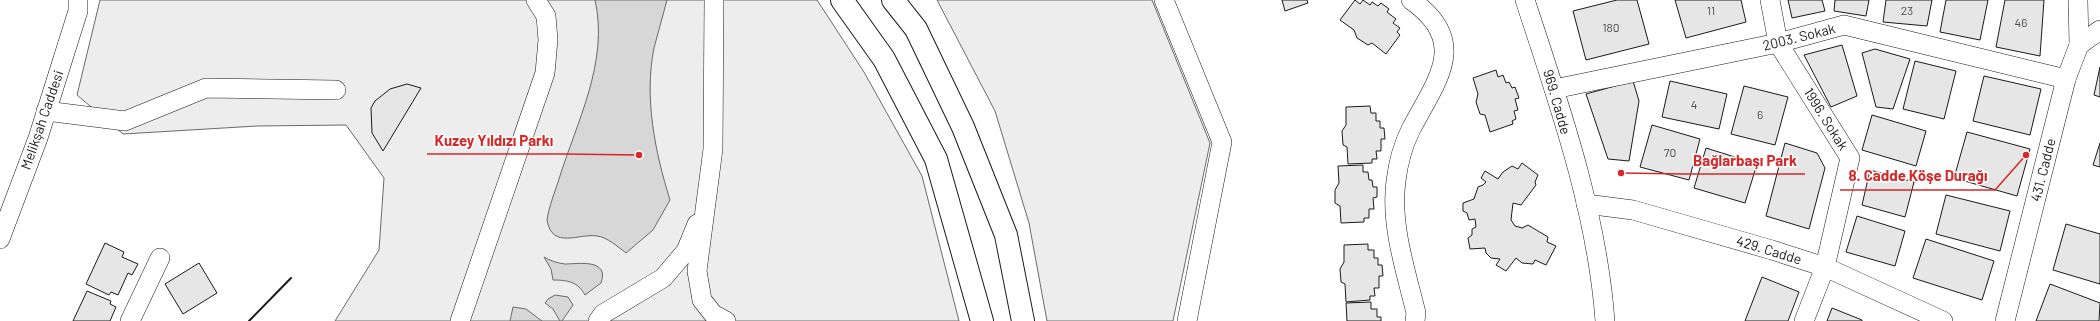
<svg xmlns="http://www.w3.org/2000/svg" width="2100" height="321" font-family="Barlow,sans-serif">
<rect width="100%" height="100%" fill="#fff"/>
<!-- green -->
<g fill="#ededed" stroke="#6a6a6a">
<polygon points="100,0 817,0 864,72 922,176 959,321 335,321 379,250 384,178 346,125 257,126 123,134 77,95"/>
<polygon points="937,0 1152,0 1210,143 1173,321 1047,321 1029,223 995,111"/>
</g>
<!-- water -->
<g fill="#d7d7d7" stroke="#6a6a6a">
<path d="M595,0H667C663,16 658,32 654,48C644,98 655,152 670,200L653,230L626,253C618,247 607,237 597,236C579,233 552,250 547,220C549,206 555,192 559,179C577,121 609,62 595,0Z"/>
<path d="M544,257C551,261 557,263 565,264C577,264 610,258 601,283L585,295C578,282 568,280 553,280L551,269Z"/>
<polygon points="555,295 568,297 573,305 562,321 560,321 553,309 545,303 548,299"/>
<polygon points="513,307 526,309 542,321 510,321"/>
</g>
<!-- building -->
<g fill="#e6e6e6" stroke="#1a1a1a">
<polygon points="1282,0 1307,0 1308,3 1285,11"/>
<polygon points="1355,0 1360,4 1363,0 1370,5 1372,2 1378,6 1381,3 1389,9 1387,12 1396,19 1393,23 1400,28 1397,32 1400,35 1386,54 1372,43 1368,45 1357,38 1354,30 1340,20"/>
<polygon points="1617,0 1637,0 1649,44 1586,60 1573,11"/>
<polygon points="1675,0 1741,0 1746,22 1686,38"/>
<polygon points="1788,0 1822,0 1825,11 1792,18"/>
<polygon points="1835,0 1869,0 1866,16 1834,11"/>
<polygon points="1886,0 1932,0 1927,26 1883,22"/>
<polygon points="1946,0 1988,0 1980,40 1940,32"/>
<polygon points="2005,0 2044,0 2040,56 1996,47"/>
<polygon points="1842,45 1857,96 1831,107 1804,55"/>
<polygon points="1875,49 1910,59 1893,109 1876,107 1862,53"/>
<polygon points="1915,61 1956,71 1944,119 1903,109"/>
<polygon points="2100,67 2100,97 2094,95"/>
<polygon points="1496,70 1498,77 1503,75 1506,83 1509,82 1512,88 1515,87 1519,98 1515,99 1518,110 1514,111 1516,119 1512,121 1513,124 1490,132 1485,115 1480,114 1476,102 1478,94 1473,78"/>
<polygon points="1984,76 2041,89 2030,135 1973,121"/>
<polygon points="1633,81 1639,101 1629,161 1608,159 1586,94"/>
<polygon points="1670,81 1727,94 1719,129 1662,117"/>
<polygon points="407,84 421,88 383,151 372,133 371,108 375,101 390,89"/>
<polygon points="1744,86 1788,97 1775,145 1731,134"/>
<polygon points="1370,106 1371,113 1376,113 1376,121 1380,121 1380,128 1384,128 1385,139 1381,139 1381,151 1376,151 1377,159 1372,159 1372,163 1348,164 1347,147 1343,145 1342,131 1346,125 1346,107"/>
<polygon points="1872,115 1926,131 1916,166 1862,150"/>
<polygon points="1652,125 1700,139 1689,180 1640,167"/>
<polygon points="1967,132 2030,149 2017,196 1954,178"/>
<polygon points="1785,143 1817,153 1825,168 1809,229 1766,216"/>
<polygon points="2100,143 2100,167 2093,165"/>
<polygon points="1706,148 1757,164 1745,203 1694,188"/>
<polygon points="1522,163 1538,175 1535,182 1536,185 1521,205 1513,203 1511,220 1515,226 1522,228 1528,225 1548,237 1547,242 1556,246 1546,265 1535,260 1533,264 1522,263 1516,258 1506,271 1496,265 1500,259 1491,258 1486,253 1485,248 1470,249 1468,238 1472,235 1472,229 1476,227 1475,219 1469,220 1467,213 1463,211 1463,203 1474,199 1478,187 1483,185 1486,182 1481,178 1485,171 1498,179 1503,172 1512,166 1518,169"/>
<polygon points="1363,165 1363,172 1368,172 1369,180 1372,180 1373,187 1377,187 1377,197 1373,198 1374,209 1369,209 1369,218 1364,218 1364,222 1341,223 1340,206 1335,203 1335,190 1339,183 1338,166"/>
<polygon points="1870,170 1914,182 1905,217 1862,205"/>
<polygon points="1946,195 2010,211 2000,251 1936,234"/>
<polygon points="1857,216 1905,231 1895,266 1846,252"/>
<polygon points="2066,224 2100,234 2100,284 2053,270"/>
<polygon points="1926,239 1994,261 1982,300 1913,278"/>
<polygon points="105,243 124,252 122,257 138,264 132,275 128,273 118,295 111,292 109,295 86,284"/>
<polygon points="1368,244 1368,250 1374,250 1374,258 1378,258 1378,265 1382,265 1383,276 1379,276 1379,288 1374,288 1375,296 1370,296 1370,300 1346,302 1345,284 1341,282 1340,269 1344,262 1344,245"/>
<polygon points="199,263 217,293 183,314 165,284"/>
<polygon points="1762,277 1799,292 1788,321 1745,321"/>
<polygon points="2050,284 2100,303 2099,321 2036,321"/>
<polygon points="87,291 111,301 110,304 116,307 110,321 73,321"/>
<polygon points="1371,302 1371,309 1377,309 1377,317 1381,317 1381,321 1347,321 1346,303"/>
<polygon points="1832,308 1862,320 1862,321 1827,321"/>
</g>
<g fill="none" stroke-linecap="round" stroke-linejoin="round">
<!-- minor casing -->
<g stroke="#1a1a1a" stroke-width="20">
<g id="minor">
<polyline points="714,0 713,149 697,271 702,300 713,314 726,321"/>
<polyline points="1164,0 1222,142 1187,321"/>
<path d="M1411,0C1471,42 1436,81 1411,129C1403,145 1398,164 1396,181C1390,225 1406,271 1416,313L1415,321"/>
<path d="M1525,0C1559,104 1597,211 1605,321"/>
<polyline points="1770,0 1778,43 1850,158 1825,267 1804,321"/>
<polyline points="2078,0 2079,45"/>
<polyline points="1554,89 1778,43 1844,25 2066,79"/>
<polyline points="46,111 125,121 206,88 336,90"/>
<polyline points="1586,204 1633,210 1772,250 1825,267 1943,321"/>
<polyline points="0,239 38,138 78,11 78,0"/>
<polyline points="130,321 160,258"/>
<polyline points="460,321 545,73 548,40 546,16 536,0"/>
<polyline points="598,321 603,314 663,278 686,251 697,224"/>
<polyline points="2005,321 2066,79 2079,45 2100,30"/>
</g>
</g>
<!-- highway casing -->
<g stroke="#1a1a1a" stroke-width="24">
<g id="highway">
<polyline points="842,0 884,59 936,159 982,321"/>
<polyline points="893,0 916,29 963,127 1006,235 1023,321"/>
</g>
</g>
<!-- minor -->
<use href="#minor" stroke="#fff" stroke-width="19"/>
<!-- highway -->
<use href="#highway" stroke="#fff" stroke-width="22"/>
<!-- wall -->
<polyline stroke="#1a1a1a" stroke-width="2" points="249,321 291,278"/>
</g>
<g text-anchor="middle" stroke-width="3" stroke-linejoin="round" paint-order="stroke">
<!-- number labels -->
<g font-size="12" fill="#4d4d4d">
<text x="1711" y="15">11</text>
<text x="1907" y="15">23</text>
<text x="2021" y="27">46</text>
<text x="1611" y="32">180</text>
<text x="1694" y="109">4</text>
<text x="1760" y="119">6</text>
<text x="1670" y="157">70</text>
</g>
<!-- street labels -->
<g font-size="14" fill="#1a1a1a" stroke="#fff">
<text transform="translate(1799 37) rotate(-14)" y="5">2003. Sokak</text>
<text transform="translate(1557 102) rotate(74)" y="5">969. Cadde</text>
<text transform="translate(1826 119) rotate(58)" y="5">1996. Sokak</text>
<text transform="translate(42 120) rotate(-71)" y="5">Melikşah Caddesi</text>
<text transform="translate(2043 170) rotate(-76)" y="5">431. Cadde</text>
<text transform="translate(1769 250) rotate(17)" y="5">429. Cadde</text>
</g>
</g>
<!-- callouts -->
<path fill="none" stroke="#d62828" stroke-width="1.5" d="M639 155L562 154H427M1621 173L1685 174H1805M2026 155L1995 190H1840"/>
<g fill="#d62828" stroke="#fff" stroke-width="1.5">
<circle cx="639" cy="155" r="4"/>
<circle cx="1621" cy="173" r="4"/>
<circle cx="2026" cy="155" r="4"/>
</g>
<g font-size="15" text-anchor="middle" font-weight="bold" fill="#d62828" stroke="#fff" stroke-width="3" stroke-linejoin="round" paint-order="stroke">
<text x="494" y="146">Kuzey Yıldızı Parkı</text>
<text x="1745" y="166">Bağlarbaşı Park</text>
<text x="1918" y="181">8. Cadde Köşe Durağı</text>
</g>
</svg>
